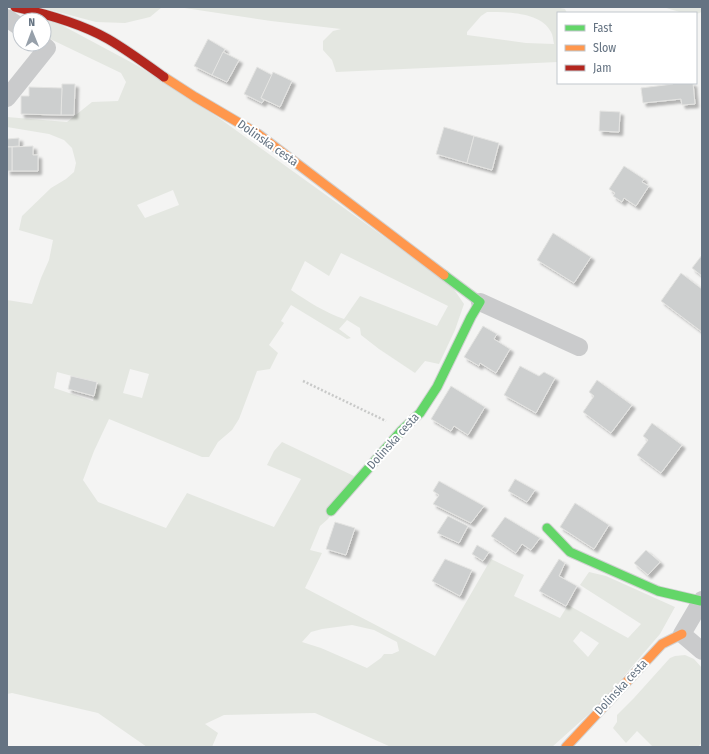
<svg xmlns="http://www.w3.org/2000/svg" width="709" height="754" font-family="'Fira Sans Condensed',sans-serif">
<defs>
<filter id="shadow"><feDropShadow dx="3.5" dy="3.5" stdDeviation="1" flood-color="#0004"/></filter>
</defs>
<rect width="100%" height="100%" fill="#f4f4f3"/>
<!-- green -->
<g fill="#e4e7e1" fill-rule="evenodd">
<polygon points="39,7 162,7 150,17 125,23 96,22"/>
<path d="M178,7H556L565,9L567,13H558V62L336,72L332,60L323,50V41L333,31L341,29L271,21ZM487,12C506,12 541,12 551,32C553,35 553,40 554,44L526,43L467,35V32L481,16Z"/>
<polygon points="663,7 702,7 702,12 696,14 696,13 683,13"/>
<path d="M44,20L54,21L138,66L219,118L451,285L464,304L455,330L439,364L425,361L415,373L379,349L361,335L360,328L347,320L339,329L351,338L347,339L291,305L281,321L284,323L269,345L278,353L270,369L257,371L239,419L232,430L218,442L209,457H202L109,419L94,451L83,480L98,502L166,528L187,493L274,527L301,479L267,465L274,451L282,442L354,476L328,519L320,526L310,550L322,553L305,588L435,656L491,559L524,575L514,596L560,618L568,605L628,638L641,624L580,585L589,572L606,576L675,607L660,634L600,704L552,747H391L315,713L224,715L205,724L218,733L212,747H147L98,713L12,693L7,694V300L32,304L41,278L49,260L53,240L19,230L22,216L51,188L66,179L74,172L76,163L72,148L64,140L49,134L7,127V117L67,122L92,102L118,101L126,82L121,73L44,36ZM173,190L179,205L145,218L137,205ZM341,253L448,306L437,326L360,296L344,319C326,313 307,301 291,290L305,261L329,276ZM130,369L149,374L142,398L123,393ZM57,372L98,383L93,401L54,388ZM352,625L374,630L397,642L399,651L392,654H384L381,658L367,668L321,648L302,642L311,632L322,629ZM581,631L599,643L588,657L573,641Z"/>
<polygon points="685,655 694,659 702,668 702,742 698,747 653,747 637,731 626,743 613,728 617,722 617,715 634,698 670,658 675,656"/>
</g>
<!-- building -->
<g fill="#cdcfcf" stroke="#e4e4e2" filter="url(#shadow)">
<polygon points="208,39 225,49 212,75 194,66"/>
<polygon points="223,52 239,60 227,82 212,75"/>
<polygon points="257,67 272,75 261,98 264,100 262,103 244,94"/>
<polygon points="273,72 292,81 280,107 261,98"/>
<polygon points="673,83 693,83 695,104 682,105 681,99 643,103 641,88 673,84"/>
<polygon points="62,84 75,84 74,115 61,115"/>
<polygon points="29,87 62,88 61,115 21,114 21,96 29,96"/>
<polygon points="600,111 620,112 619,132 599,131"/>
<polygon points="444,127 474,136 467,163 436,154"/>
<polygon points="474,136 499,143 492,170 467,163"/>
<polygon points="19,138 19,146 7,147 7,139"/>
<polygon points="33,146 33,155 38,155 38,171 12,171 12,147"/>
<rect x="7" y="147" width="5" height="24"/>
<polygon points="624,166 644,179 642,182 649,186 636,206 624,198 622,202 613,196 615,193 609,189"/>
<polygon points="553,233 591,257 574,283 537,260"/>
<polygon points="702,255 702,276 692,268"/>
<polygon points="681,273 702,289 702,332 661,301"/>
<polygon points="483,326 497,334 494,339 510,349 496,373 480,363 479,366 464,357"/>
<polygon points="520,366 539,376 544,372 555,378 536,413 504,395"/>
<polygon points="71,376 97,382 94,396 68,389"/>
<polygon points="597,380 632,405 611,433 583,412 594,396 589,392"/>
<polygon points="451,386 485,407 468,435 454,426 451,431 431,419"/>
<polygon points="652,423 682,445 661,473 637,455 648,440 643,436"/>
<polygon points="515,479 535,490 527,502 508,491"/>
<polygon points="439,481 484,506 471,523 433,504 439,495 433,491"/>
<polygon points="575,503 609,525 594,549 560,527"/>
<polygon points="448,516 468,526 459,543 437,533"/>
<polygon points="505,517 540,538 531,550 522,544 516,553 491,536"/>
<polygon points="335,522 355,528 346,555 326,549"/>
<polygon points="477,545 489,552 483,561 472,554"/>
<polygon points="646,550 660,562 648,575 634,563"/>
<polygon points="445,559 472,570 460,596 432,581"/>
<polygon points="559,559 565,563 559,576 577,586 566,606 539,591"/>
</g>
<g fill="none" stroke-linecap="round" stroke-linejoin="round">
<!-- fast casing -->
<g stroke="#d1d2d2" stroke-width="11">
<g id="fast">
<polyline points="331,511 402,430 420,413 437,387 471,317 480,302 444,275"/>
<polyline points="547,528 570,552 658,591 701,601"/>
</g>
</g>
<!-- slow casing -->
<g stroke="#d1d2d2" stroke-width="11">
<g id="slow">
<polyline points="164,77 195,97 258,134 444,275"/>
<polyline points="566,747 662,644 682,634"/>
</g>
</g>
<!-- jam casing -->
<g stroke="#d1d2d2" stroke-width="11">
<path id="jam" d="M15,7C47,14 80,23 108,39C127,50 146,64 164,77"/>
</g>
<!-- path -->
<polyline stroke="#c8c9c8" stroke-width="2.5" stroke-dasharray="2 2" stroke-linecap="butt" points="303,381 386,421"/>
<!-- street -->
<g stroke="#cacbcc" stroke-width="18">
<polyline points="7,18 20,27"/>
<polyline points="7,98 47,48 42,44"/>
<polyline points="480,302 579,347"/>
<polyline points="702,600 682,634 702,651"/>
</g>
<!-- fast -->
<use href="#fast" stroke="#63d668" stroke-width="9"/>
<!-- slow -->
<use href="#slow" stroke="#ff974d" stroke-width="9"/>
<!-- jam -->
<use href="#jam" stroke="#b3261e" stroke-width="9"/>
</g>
<g text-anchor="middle" stroke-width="4" stroke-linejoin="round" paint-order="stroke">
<!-- street labels -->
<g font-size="12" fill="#657382" stroke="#fff">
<text transform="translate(268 143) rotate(35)" y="4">Dolinska cesta</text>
<text transform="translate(393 441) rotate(-48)" y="4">Dolinska cesta</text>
<text transform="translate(621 687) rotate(-47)" y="4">Dolinska cesta</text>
</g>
</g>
<!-- border -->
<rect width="709" height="754" fill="none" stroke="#657382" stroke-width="16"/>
<!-- legend -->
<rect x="557" y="12" width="140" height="72" fill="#ffffff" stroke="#c1c7cd"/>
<rect x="565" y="25" width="20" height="6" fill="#63d668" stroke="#c1c7cd"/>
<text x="593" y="32" font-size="12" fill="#657382">Fast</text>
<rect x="565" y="45" width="20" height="6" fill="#ff974d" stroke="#c1c7cd"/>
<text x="593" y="52" font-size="12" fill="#657382">Slow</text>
<rect x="565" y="65" width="20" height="6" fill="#b3261e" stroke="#c1c7cd"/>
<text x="593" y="72" font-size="12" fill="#657382">Jam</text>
<!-- north arrow -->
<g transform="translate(32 32) rotate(359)"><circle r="19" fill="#ffffff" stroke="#c1c7cd"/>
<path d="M0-3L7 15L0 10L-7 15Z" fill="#97a0aa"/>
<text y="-6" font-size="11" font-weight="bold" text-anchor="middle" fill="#657382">N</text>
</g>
</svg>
